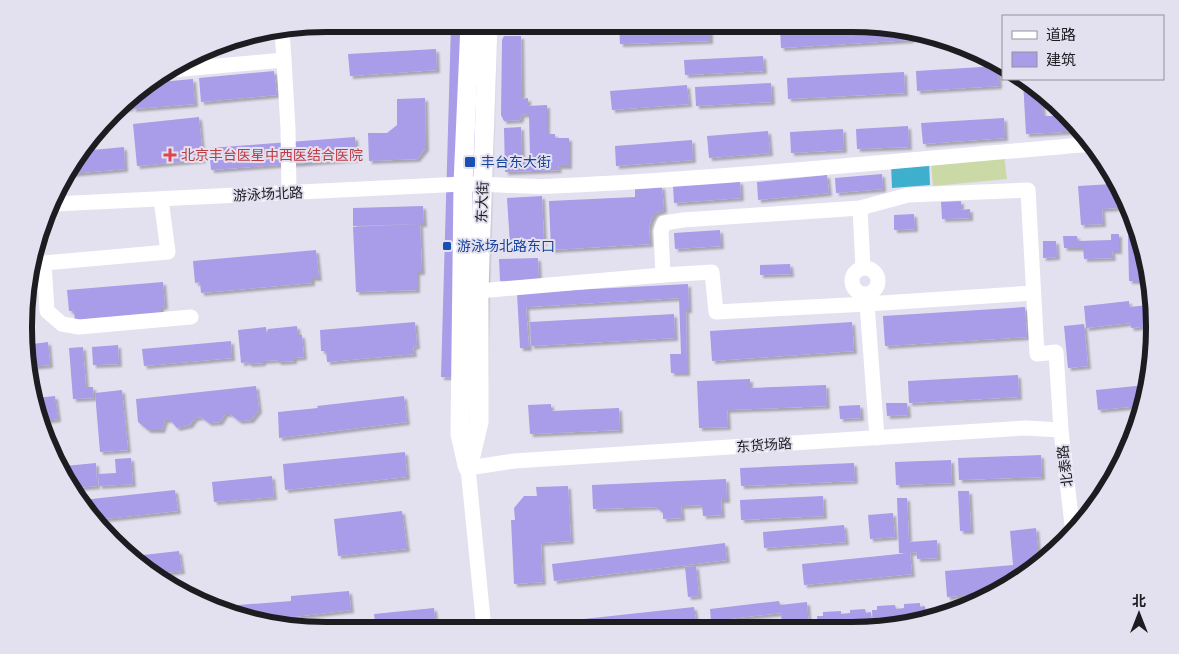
<svg xmlns="http://www.w3.org/2000/svg" width="1179" height="654" font-family="'Nunito Sans','Noto Sans SC',sans-serif">
<defs>
<filter id="shadow"><feDropShadow dx="3" dy="3" stdDeviation="1" flood-color="#0004"/></filter>
</defs>
<rect width="100%" height="100%" fill="#e3e1ef"/>
<!-- green -->
<polygon fill="#cbd9a6" points="1004,155 1007,179 933,186 931,162"/>
<!-- water -->
<polygon fill="#3eb0ce" points="929,161 930,185 892,188 891,164"/>
<!-- building -->
<g fill="#a99ce8" filter="url(#shadow)">
<polygon points="451,24 493,24 484,378 441,377"/>
<polygon points="675,24 710,24 710,41 620,44 619,26"/>
<polygon points="721,24 752,24 752,29 721,30"/>
<polygon points="831,24 872,24 911,32 911,40 781,48 780,28"/>
<polygon points="504,36 521,36 522,99 528,98 528,106 547,105 547,134 555,134 555,138 569,138 569,166 558,166 559,170 505,172 504,128 521,127 522,157 530,157 529,115 522,114 520,120 504,121 501,115 502,40"/>
<polygon points="436,49 437,70 350,76 348,54"/>
<polygon points="763,56 764,71 685,75 684,60"/>
<polygon points="998,66 999,86 917,91 916,71"/>
<polygon points="274,71 277,95 201,102 199,78"/>
<polygon points="904,72 905,93 788,99 787,78"/>
<polygon points="193,79 195,104 133,109 132,98 143,86 149,83"/>
<polygon points="1023,81 1048,103 1042,104 1043,116 1053,116 1053,107 1080,131 1026,134"/>
<polygon points="771,83 772,102 696,106 695,87"/>
<polygon points="687,85 689,104 612,110 610,91"/>
<polygon points="425,98 426,148 417,159 369,161 368,133 387,133 397,125 397,99"/>
<polygon points="130,100 131,108 121,109"/>
<polygon points="199,117 203,160 137,166 133,124"/>
<polygon points="1004,118 1005,138 923,144 921,123"/>
<polygon points="908,126 909,147 857,149 856,129"/>
<polygon points="843,129 844,150 791,153 790,132"/>
<polygon points="768,131 770,153 709,158 707,136"/>
<polygon points="355,137 357,159 211,170 209,148"/>
<polygon points="692,140 693,160 616,166 615,146"/>
<polygon points="124,147 125,169 68,174 75,158 82,151"/>
<polygon points="882,174 883,189 836,193 835,178"/>
<polygon points="827,175 829,193 758,200 757,182"/>
<polygon points="740,181 741,198 674,203 673,186"/>
<polygon points="1113,184 1122,202 1116,202 1117,208 1102,209 1103,224 1081,225 1078,186"/>
<polygon points="662,186 664,210 655,213 651,220 649,228 650,244 551,250 549,201 635,197 635,188"/>
<polygon points="542,196 544,243 510,245 507,198"/>
<polygon points="961,201 961,210 970,209 970,218 942,219 941,202"/>
<polygon points="423,206 424,224 420,224 422,272 417,272 417,290 356,292 353,227 418,224 353,226 353,208"/>
<polygon points="914,214 915,229 894,230 894,215"/>
<polygon points="720,230 721,246 675,249 674,233"/>
<polygon points="1111,234 1119,234 1119,251 1112,251 1113,258 1084,259 1083,248 1064,248 1063,236 1077,236 1078,241 1111,240"/>
<polygon points="1138,235 1145,249 1147,281 1129,281 1128,236"/>
<polygon points="1043,241 1056,241 1057,257 1043,258"/>
<polygon points="316,250 319,278 312,278 312,283 201,293 200,282 195,283 193,261"/>
<polygon points="538,258 539,280 500,281 499,259"/>
<polygon points="790,264 791,274 760,275 760,265"/>
<polygon points="163,282 165,306 161,307 161,315 75,322 74,311 69,311 67,290"/>
<polygon points="688,284 689,310 686,310 687,373 671,373 670,354 681,354 679,298 526,307 529,348 520,348 517,293"/>
<polygon points="1129,301 1129,307 1149,305 1150,326 1131,328 1130,323 1086,328 1084,306"/>
<polygon points="1025,307 1027,337 885,346 883,316"/>
<polygon points="674,314 675,338 531,346 530,322"/>
<polygon points="415,322 417,346 413,347 414,354 327,362 326,351 321,351 320,330"/>
<polygon points="852,322 854,351 712,361 710,331"/>
<polygon points="1084,324 1088,366 1068,368 1064,326"/>
<polygon points="297,326 298,335 302,335 304,357 294,358 294,361 278,362 277,360 263,361 263,363 249,364 248,362 241,363 238,330 266,327 267,338 268,338 268,329"/>
<polygon points="231,341 232,358 144,366 142,349"/>
<polygon points="48,342 50,365 29,367 25,345"/>
<polygon points="118,345 119,364 93,365 92,347"/>
<polygon points="83,347 86,387 93,387 94,398 73,399 69,348"/>
<polygon points="1018,375 1019,397 909,403 908,381"/>
<polygon points="750,379 750,388 826,385 827,406 727,410 728,427 699,428 697,381"/>
<polygon points="1146,385 1139,406 1098,410 1096,390"/>
<polygon points="256,386 259,410 251,420 239,421 230,414 225,414 220,422 209,423 201,417 195,418 190,425 177,428 170,420 165,420 162,430 148,430 138,422 136,399"/>
<polygon points="122,390 128,450 100,452 95,393"/>
<polygon points="55,396 58,419 42,421 36,398"/>
<polygon points="404,396 407,422 279,438 278,412 318,408 317,406"/>
<polygon points="886,403 907,403 908,415 887,416"/>
<polygon points="551,404 551,411 619,408 620,430 530,434 528,405"/>
<polygon points="860,405 861,418 840,419 839,406"/>
<polygon points="405,452 407,477 285,490 283,464"/>
<polygon points="1041,455 1042,477 959,480 958,458"/>
<polygon points="131,458 133,484 99,486 98,474 116,473 115,459"/>
<polygon points="951,460 952,483 896,485 895,462"/>
<polygon points="96,463 97,486 75,488 65,473 65,466"/>
<polygon points="854,463 855,481 741,486 740,468"/>
<polygon points="272,476 274,497 214,502 212,482"/>
<polygon points="726,479 727,500 721,500 722,515 703,516 702,505 681,506 682,518 663,519 663,513 656,507 593,509 592,485"/>
<polygon points="568,486 571,541 541,543 543,582 514,584 511,520 515,520 514,508 524,496 537,496 536,487"/>
<polygon points="175,490 178,511 95,520 82,500"/>
<polygon points="958,491 969,491 971,531 960,531"/>
<polygon points="823,496 824,516 741,520 740,500"/>
<polygon points="897,498 907,498 909,542 937,540 938,558 917,559 917,552 910,553 912,574 804,585 802,564 908,553 899,553"/>
<polygon points="402,511 407,549 338,556 334,519"/>
<polygon points="893,513 895,537 870,539 868,515"/>
<polygon points="844,525 846,542 764,548 763,532"/>
<polygon points="1036,528 1039,562 1034,563 1035,567 1020,579 992,593 947,597 945,571 1013,565 1010,531"/>
<polygon points="725,543 727,560 554,581 552,564"/>
<polygon points="179,551 182,571 156,574 134,556"/>
<polygon points="696,566 699,596 688,597 685,567"/>
<polygon points="349,591 351,610 293,617 260,620 230,614 213,607 291,601 291,596"/>
<polygon points="779,601 780,605 807,602 809,628 782,628 781,613 711,621 710,609"/>
<polygon points="920,603 920,607 925,606 926,618 924,619 924,620 905,625 904,622 900,622 900,626 891,628 877,628 877,626 873,626 872,610 877,610 877,606 895,605 896,609 904,608 904,604"/>
<polygon points="694,607 697,628 548,629 547,623"/>
<polygon points="434,608 436,629 376,629 374,614"/>
<polygon points="865,609 866,613 871,612 872,624 870,624 870,628 818,628 817,616 823,616 823,612 841,611 841,614 850,613 850,610"/>
<polygon points="352,625 353,629 322,630 322,628"/>
</g>
<g fill="none" stroke-linecap="round" stroke-linejoin="round">
<!-- minor -->
<g stroke="#fff" stroke-width="15">
<polyline points="284,60 288,129 289,193"/>
<polyline points="172,70 284,60 282,31"/>
<polyline points="161,199 168,252 44,263 47,311 62,324 79,327 191,317"/>
<path d="M54,204L463,184C493,183 524,188 554,186C734,178 914,159 1094,144"/>
<polyline points="860,208 863,268"/>
<circle cx="865" cy="281" r="13"/>
<polyline points="663,275 712,272 716,312 867,304 877,438"/>
<polyline points="479,291 663,275 661,231 664,223 683,220 860,208 908,195 1028,190 1037,354 1056,352 1061,430 1073,533"/>
<polyline points="866,295 867,304 1033,293"/>
<polyline points="484,629 468,468 514,461 1025,428 1061,430"/>
</g>
<!-- major -->
<g stroke="#fff" stroke-width="19">
<polyline points="467,465 460,434 463,184 470,24"/>
<polyline points="468,468 479,422 479,291 488,24"/>
</g>
</g>
<!-- markers -->
<path fill="#e0444e" stroke="#e3e1ef" stroke-width="2" d="M167.5 147.5h5v5h5v5h-5v5h-5v-5h-5v-5h5z"/>
<g fill="#1a4fb4" stroke="#e3e1ef" stroke-width="2">
<rect x="464" y="156" width="12" height="12" rx="2.5"/>
<rect x="442" y="241" width="10" height="10" rx="2.5"/>
</g>
<g text-anchor="middle" stroke-width="4" stroke-linejoin="round" paint-order="stroke">
<!-- health labels -->
<g font-size="14" fill="#be3a42" stroke="#e3e1ef" text-anchor="start">
<text x="181" y="160">北京丰台医星中西医结合医院</text>
</g>
<!-- transit labels -->
<g font-size="14" fill="#164399" stroke="#e3e1ef" text-anchor="start">
<text x="481" y="167">丰台东大街</text>
<text x="457" y="251">游泳场北路东口</text>
</g>
<!-- street labels -->
<g font-size="14" fill="#1d1c21" stroke="#e3e1ef">
<text transform="translate(268 194) rotate(-3)" y="5">游泳场北路</text>
<text transform="translate(482 202) rotate(-88)" y="5">东大街</text>
<text transform="translate(764 445) rotate(-4)" y="5">东货场路</text>
<text transform="translate(1065 466) rotate(-97)" y="5">北泰路</text>
</g>
</g>
<!-- crop -->
<path d="M0 0H1179V654H0ZM326 32H852A294 294 0 0 1 1146 326V328A294 294 0 0 1 852 622H326A294 294 0 0 1 32 328V326A294 294 0 0 1 326 32Z" fill="#e3e1ef" fill-rule="evenodd"/>
<path fill="none" stroke="#1d1c21" stroke-width="6" d="M326 32H852A294 294 0 0 1 1146 326V328A294 294 0 0 1 852 622H326A294 294 0 0 1 32 328V326A294 294 0 0 1 326 32Z"/>
<!-- legend -->
<rect x="1002" y="15" width="162" height="65" fill="#e3e1ef" stroke="#94929d"/>
<rect x="1012" y="31" width="25" height="8" fill="#ffffff" stroke="#94929d"/>
<text x="1046" y="40" font-size="15" fill="#1d1c21">道路</text>
<rect x="1012" y="52" width="25" height="15" fill="#a99ce8" stroke="#94929d"/>
<text x="1046" y="65" font-size="15" fill="#1d1c21">建筑</text>
<!-- north arrow -->
<g transform="translate(1139 614)" stroke="#e3e1ef" stroke-width="4" paint-order="stroke">
<path d="M0-4L9 19L0 12L-9 19Z" fill="#1d1c21"/>
<text y="-8" font-size="14" font-weight="bold" text-anchor="middle" fill="#1d1c21">北</text>
</g>
</svg>
